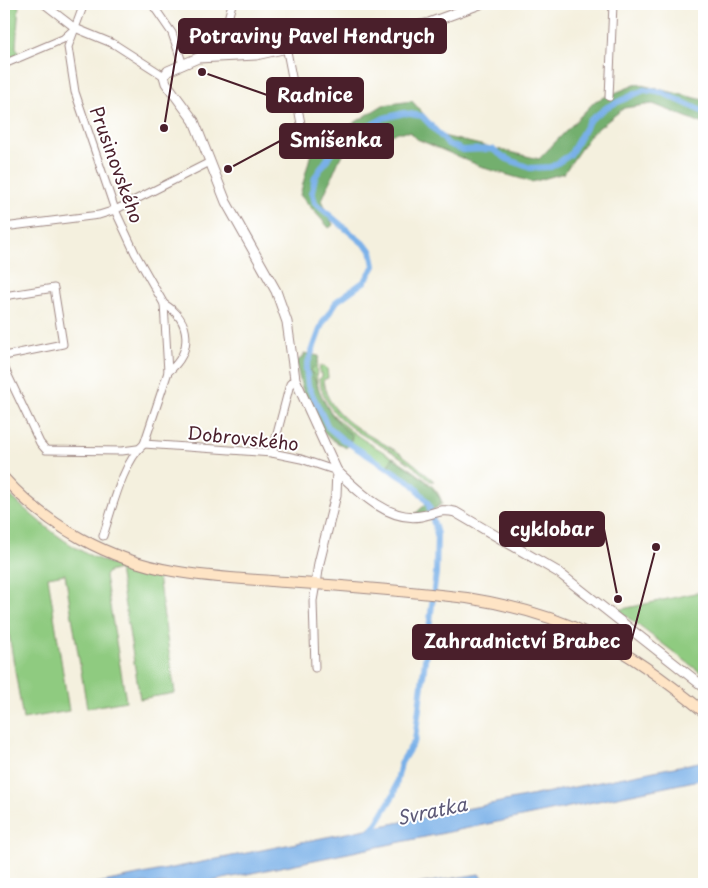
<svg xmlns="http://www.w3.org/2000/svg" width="708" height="888" font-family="'Playpen Sans',sans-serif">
<rect width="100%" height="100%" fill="#fff"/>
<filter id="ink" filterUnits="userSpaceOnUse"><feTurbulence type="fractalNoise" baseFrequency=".02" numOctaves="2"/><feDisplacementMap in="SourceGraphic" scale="10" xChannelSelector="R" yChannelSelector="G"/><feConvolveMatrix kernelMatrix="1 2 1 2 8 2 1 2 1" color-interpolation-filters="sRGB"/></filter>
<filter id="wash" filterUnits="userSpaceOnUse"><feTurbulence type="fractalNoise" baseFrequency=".0096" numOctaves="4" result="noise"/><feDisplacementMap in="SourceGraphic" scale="20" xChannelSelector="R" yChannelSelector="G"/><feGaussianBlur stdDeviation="1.12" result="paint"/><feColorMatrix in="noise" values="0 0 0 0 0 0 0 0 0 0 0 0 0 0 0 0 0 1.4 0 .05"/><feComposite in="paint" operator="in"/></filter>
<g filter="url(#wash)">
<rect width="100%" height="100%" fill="#f4f0de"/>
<!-- green -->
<g fill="#8fcb80" stroke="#6c7556">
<polygon points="4,4 19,4 16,47 19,54 4,61"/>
<path d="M317,364C310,425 380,444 419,475C429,483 440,491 442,504L432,510L441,500L350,443L352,435C329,417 321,396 311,370Z"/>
<path d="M320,366L327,368L328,378L323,380C328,419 369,434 398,452C411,460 422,471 434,481H430C420,472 409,462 397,455C364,434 327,423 319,379L322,377V373H319Z"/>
<path d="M4,490C29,513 56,538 87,554C107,564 131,570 153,576H158L175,693L140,699L119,569L108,572L105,576L126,701L87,708L65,574L48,577L69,711L23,719L4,604Z"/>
<polygon points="704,591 704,675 618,610"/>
</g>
<!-- forest -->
<g fill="#73af6e" stroke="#5e674c">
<polygon points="637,84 704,100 704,124 653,104 624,108 591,134 564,173 532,182 487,169 417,139 410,132 398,132 379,141 360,140 340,158 322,200 333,225 329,228 300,195 312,149 383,105 412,101 443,136 539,159 595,101"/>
<path d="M304,353L319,356L317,364L311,370C321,396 329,418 352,435L350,443L388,466L393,457C411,470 430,481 441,500L438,507L421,515L416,513L427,503L412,485L349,445L346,448C340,444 332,440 326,435C309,420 300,384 296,362L304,356Z"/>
</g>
<!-- water -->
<g fill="#79b0e8" stroke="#62688a">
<polygon points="704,761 704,779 199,884 93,884"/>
<polygon points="479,874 487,884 417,884"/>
</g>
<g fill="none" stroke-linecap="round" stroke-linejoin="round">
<!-- canal -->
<polyline stroke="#79b0e8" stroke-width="6" points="370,834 394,794 401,763 415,740 436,573 437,534 428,503 413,484 342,439 328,427 308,386 306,368 322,324 337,301 365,281 374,266 371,250 315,203 312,191 315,177 339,142 384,118 404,113 422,116 448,144 463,150 492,149 507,159 530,168 551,167 570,155 589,121 607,107 644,90 663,93 704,112"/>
</g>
</g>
<g filter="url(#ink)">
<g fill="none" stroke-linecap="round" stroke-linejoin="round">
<!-- minor casing -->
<g stroke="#9f8884" stroke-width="9">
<g id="minor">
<polyline points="44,4 75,28 114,44 164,76"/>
<path d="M84,4L68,47L75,92L115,210L135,253L164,304L168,372L144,444C123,461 112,510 103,536"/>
<polyline points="152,4 172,33 183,65"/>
<polyline points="286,46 303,134"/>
<polyline points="198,58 228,19 232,4"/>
<polyline points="4,64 63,39 73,30"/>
<polyline points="609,97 613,4"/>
<polyline points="4,227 99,215 115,210 210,162"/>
<polyline points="4,296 54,288 63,344 4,356"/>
<path d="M164,304C192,320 193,352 168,372"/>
<polyline points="4,367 40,443 46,450 122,451 137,449"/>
<polyline points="144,444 272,453 301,459 337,471"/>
<polyline points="272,453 290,384 295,379"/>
<polyline points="315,668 313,601 316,584"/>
</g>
</g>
<!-- tertiary casing -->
<g stroke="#9f8884" stroke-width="11">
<g id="tertiary">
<path d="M337,471C358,491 389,522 421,516C434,514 441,508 455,512L558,572L704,687"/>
<polyline points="316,584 319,563 336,495 337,471 295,379 287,322 276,291 226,202 194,121 166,83 164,76 168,71 198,58 256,55 341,36 411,27 429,23 480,4"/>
</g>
</g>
<!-- secondary casing -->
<g stroke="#9f8884" stroke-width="12">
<path id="secondary" d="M4,478C47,526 109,560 173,571C210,578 249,579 286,582C346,586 407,591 467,598C569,614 626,647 704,712"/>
</g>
<!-- minor -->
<use href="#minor" stroke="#fff" stroke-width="7"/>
<!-- tertiary -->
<use href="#tertiary" stroke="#fff" stroke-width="9"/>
<!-- secondary -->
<use href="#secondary" stroke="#fee4c5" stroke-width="10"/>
</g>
</g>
<g text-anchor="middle" stroke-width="4" stroke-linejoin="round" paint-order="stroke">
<!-- street labels -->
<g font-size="18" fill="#4a1f2b" stroke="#fff">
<text transform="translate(116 165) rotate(70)" y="6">Prusinovského</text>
<text transform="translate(243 439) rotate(6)" y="6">Dobrovského</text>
</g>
<!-- water labels -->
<g font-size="19" font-style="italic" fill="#5d5977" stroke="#fff">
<text transform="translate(432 811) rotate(-12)" y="7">Svratka</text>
</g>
</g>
<!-- callouts -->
<path fill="none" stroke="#4a1f2b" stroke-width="2" d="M164 128L179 36M202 72L267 95M228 169L280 141M618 599L604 529M656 547L631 642"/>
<g fill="#4a1f2b" stroke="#fff" stroke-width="2">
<circle cx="164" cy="128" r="5"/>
<circle cx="202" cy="72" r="5"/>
<circle cx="228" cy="169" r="5"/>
<circle cx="618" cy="599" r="5"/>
<circle cx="656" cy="547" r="5"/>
</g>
<g fill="#4a1f2b" stroke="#4a1f2b" stroke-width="2">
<rect x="179" y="19" width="267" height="34" rx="5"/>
<rect x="267" y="78" width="96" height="34" rx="5"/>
<rect x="280" y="124" width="113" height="34" rx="5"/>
<rect x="500" y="512" width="104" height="34" rx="5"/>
<rect x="413" y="625" width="218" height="34" rx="5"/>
</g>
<g font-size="19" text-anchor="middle" font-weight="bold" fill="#fff">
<text x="312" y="43">Potraviny Pavel Hendrych</text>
<text x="315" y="102">Radnice</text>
<text x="336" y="147">Smíšenka</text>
<text x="552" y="536">cyklobar</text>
<text x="522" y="648">Zahradnictví Brabec</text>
</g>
<!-- margin -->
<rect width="708" height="888" fill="none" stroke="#fff" stroke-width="20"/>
</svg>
